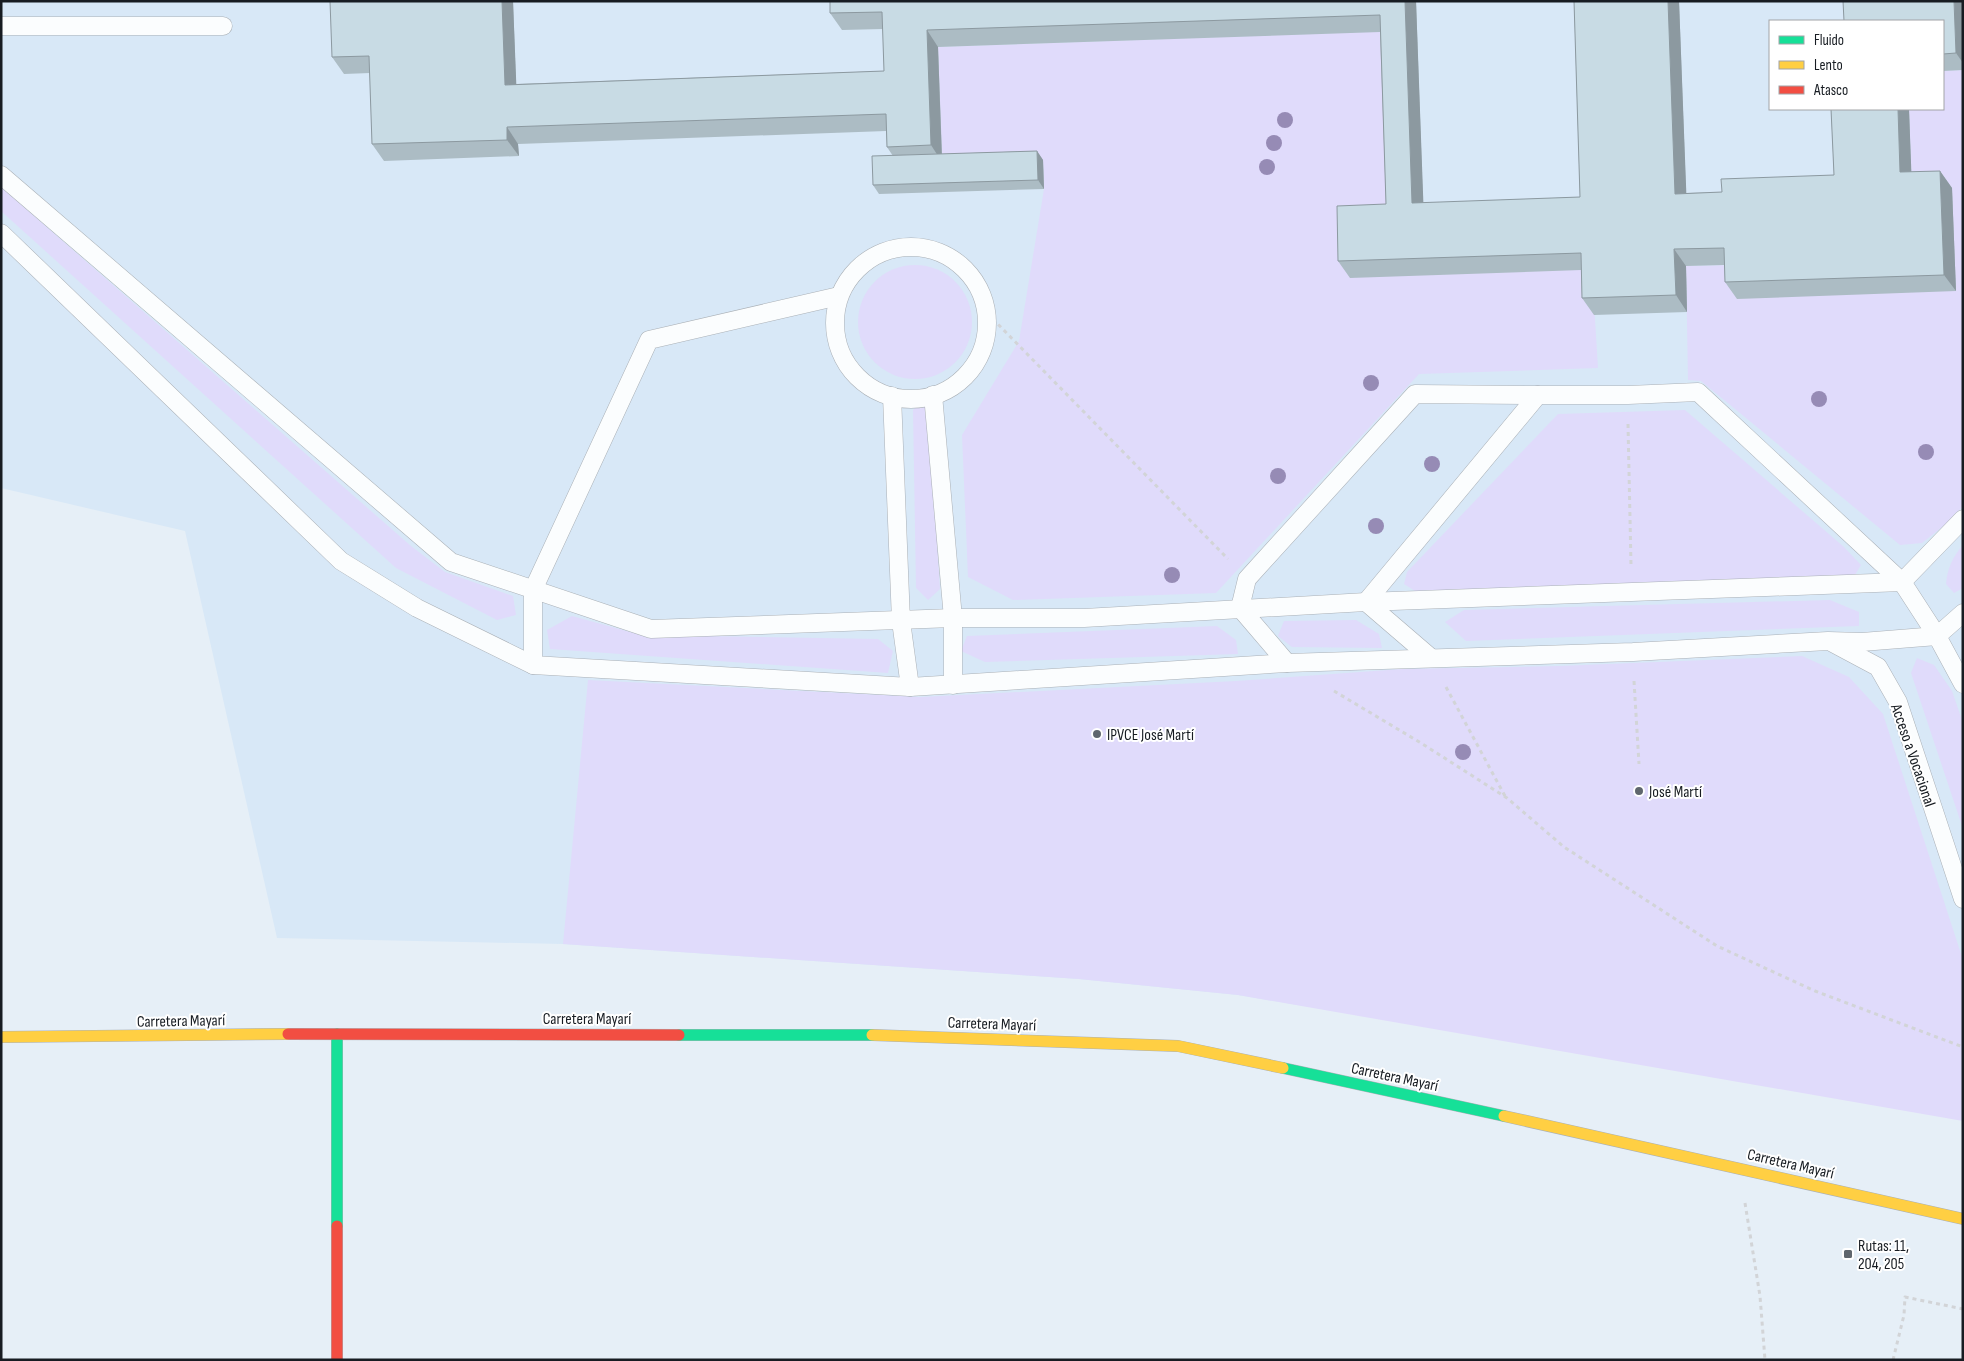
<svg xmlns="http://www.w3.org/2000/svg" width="1964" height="1361" font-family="'Sofia Sans Condensed',sans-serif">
<rect width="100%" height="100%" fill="#e6eff7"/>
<!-- built -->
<path fill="#d8e8f7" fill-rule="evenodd" d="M1,1H1963V1115L1238,995L1079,979L563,944L277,938L185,531L1,488ZM1770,21H1943V109H1770Z"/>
<!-- green -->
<g fill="#e0dbfb">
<polygon points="1392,31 1398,221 1592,270 1598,368 1419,374 1216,593 1013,600 968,577 962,435 1019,341 1044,189 1043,161 942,162 938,47"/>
<polygon points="1963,70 1963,506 1946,524 1922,543 1900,545 1701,381 1688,380 1686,266 1736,265 1912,189 1909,109 1943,109 1943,71"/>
<polygon points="1,187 411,546 445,572 513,596 516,615 497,620 396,568 1,211"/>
<circle cx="915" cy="322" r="57"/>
<polygon points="921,403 929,405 940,589 928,600 916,588 913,410"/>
<polygon points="1685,410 1844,547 1861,565 1855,575 1415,591 1404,584 1407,572 1558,414"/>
<path d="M1963,545V588L1954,593L1946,584C1947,569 1953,556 1963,545Z"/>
<polygon points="1830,600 1859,612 1859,626 1466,641 1445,622 1464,610"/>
<polygon points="572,616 641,635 878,639 893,651 888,673 550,649 547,630"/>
<polygon points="1356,620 1379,634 1382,648 1292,647 1278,636 1284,621"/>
<polygon points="1217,626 1236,640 1238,654 985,662 961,651 967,636"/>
<polygon points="1802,656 1849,677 1883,714 1963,960 1963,1121 1238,995 1079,979 563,944 588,680 921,697 1236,681 1402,669 1559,666"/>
<polygon points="1917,658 1934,665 1952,691 1963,723 1963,829 1911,673"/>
</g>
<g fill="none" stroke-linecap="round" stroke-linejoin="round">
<!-- lane casing -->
<g stroke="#aab0b6" stroke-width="19">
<g id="lane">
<polyline points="1,26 223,26"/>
<polyline points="1,175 451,562 651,629 953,618 1084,618 1366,602 1902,582 1963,519"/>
<polyline points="1,233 341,561 417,608 533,665 910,687 1287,663 1633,652 1828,641 1862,642 1937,636 1963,613"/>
<circle cx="911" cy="323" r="76"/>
<polyline points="933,395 953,618 953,685"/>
<polyline points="892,396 901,621 910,687"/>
<polyline points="1833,643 1878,667 1898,702 1963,899"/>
<polyline points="1430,657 1366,602 1538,395 1628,395 1698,392 1902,582 1937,636 1963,684"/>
<polyline points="1287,663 1240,608 1247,579 1415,394 1538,395"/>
<polyline points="533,665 533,590 649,340 839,296"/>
</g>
</g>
<!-- fast casing -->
<g stroke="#aab0b6" stroke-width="12">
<g id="fast">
<polyline points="337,1034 337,1226"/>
<polyline points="679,1035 872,1035"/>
<polyline points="1283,1068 1504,1116"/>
</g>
</g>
<!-- slow casing -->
<g stroke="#aab0b6" stroke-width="12">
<g id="slow">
<polyline points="872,1035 1178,1046 1283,1068"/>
<polyline points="1,1037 288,1034"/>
<polyline points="1504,1116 1963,1219"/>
</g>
</g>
<!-- jam casing -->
<g stroke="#aab0b6" stroke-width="12">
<g id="jam">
<polyline points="288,1034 679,1035"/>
<polyline points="337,1226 337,1360"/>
</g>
</g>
<!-- path -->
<g stroke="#d2d4d7" stroke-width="3" stroke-dasharray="4 4" stroke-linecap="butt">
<polyline points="987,313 1228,559"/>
<polyline points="1628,424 1631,565"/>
<polyline points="1634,681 1639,764"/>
<polyline points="1446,687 1506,798"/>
<polyline points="1334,691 1421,743 1507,798 1564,847 1717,946 1815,991 1963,1047"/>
<polyline points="1745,1203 1760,1296 1765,1360"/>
<polyline points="1893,1360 1904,1315 1905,1297 1963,1309"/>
</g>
<!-- lane -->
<use href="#lane" stroke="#fbfdfe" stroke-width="18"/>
<!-- fast -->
<use href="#fast" stroke="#16e098" stroke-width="11"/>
<!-- slow -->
<use href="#slow" stroke="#ffcf43" stroke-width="11"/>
<!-- jam -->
<use href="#jam" stroke="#f24e42" stroke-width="11"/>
</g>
<!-- trees -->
<g fill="#968bb5">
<circle cx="1285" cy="120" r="8"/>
<circle cx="1274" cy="143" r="8"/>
<circle cx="1267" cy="167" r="8"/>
<circle cx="1371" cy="383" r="8"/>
<circle cx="1819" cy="399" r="8"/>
<circle cx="1926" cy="452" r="8"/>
<circle cx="1432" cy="464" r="8"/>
<circle cx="1278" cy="476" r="8"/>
<circle cx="1376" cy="526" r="8"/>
<circle cx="1172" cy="575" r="8"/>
<circle cx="1463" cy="752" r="8"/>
</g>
<!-- wall -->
<g fill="#acbcc4">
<polygon points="513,1 516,84 884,71 883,29 842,30 830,13 830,1 1416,1 1423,203 1580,197 1574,1 1679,1 1686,193 1722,192 1834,175 1831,109 1909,109 1911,172 1940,171 1952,188 1956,291 1737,299 1725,282 1724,265 1686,266 1687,312 1594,315 1582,298 1581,270 1350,278 1338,261 1386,204 1380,32 938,47 942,154 1037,151 1043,160 1044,189 879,194 873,185 893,156 887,147 886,131 518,144 519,156 384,161 372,144 370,73 344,74 332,57"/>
<polygon points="1963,1 1963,70 1943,71 1943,21"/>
</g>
<!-- shaded-wall -->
<g fill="#8c99a0">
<polygon points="502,1 513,1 517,102 505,85"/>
<polygon points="1405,1 1416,1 1424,220 1412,203"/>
<polygon points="1668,1 1679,1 1687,211 1675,194"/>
<polygon points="1954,1 1963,1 1963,63 1956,53"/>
<polygon points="927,30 938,47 942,162 931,145"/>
<polygon points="1898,109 1909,109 1912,189 1900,172"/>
<polygon points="507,127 518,144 519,156 507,140"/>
<polygon points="1037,151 1043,160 1044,189 1038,180"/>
<polygon points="1940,171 1952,188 1956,291 1944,275"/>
<polygon points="1674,249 1686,266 1687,312 1676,295"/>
</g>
<!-- building -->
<g fill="#c8dbe4" stroke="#8c99a0">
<polygon points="330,1 502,1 505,85 884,71 882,12 830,13 830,1 1405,1 1412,203 1580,197 1574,1 1668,1 1675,194 1722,192 1721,179 1834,175 1831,109 1898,109 1900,172 1940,171 1944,275 1725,282 1724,248 1674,249 1676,295 1582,298 1581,253 1338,261 1337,206 1386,204 1380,15 927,30 931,145 887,147 886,114 507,127 507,140 372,144 369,56 332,57"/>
<polygon points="1843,1 1954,1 1956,53 1943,54 1943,21 1844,21"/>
<polygon points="1037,151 1038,180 873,185 872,156"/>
</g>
<!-- markers -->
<g fill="#5f666d" stroke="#fff" stroke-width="2">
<circle cx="1097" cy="734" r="5"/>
<circle cx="1639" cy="791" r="5"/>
<rect x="1843" y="1249" width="10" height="10" rx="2.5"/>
</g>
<g text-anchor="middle" stroke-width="4" stroke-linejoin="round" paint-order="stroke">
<!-- poi labels -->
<g font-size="16" fill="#171c22" stroke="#fff" text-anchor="start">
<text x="1107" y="740">IPVCE José Martí</text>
<text x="1649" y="797">José Martí</text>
<text x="1858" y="1251">Rutas: 11,<tspan x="1858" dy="18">204, 205</tspan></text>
</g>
<!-- street labels -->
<g font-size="16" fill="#171c22" stroke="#fff">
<text transform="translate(1914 755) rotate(71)" y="6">Acceso a Vocacional</text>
<text x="587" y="1024">Carretera Mayarí</text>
<text transform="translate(181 1020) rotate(-1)" y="6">Carretera Mayarí</text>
<text transform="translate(992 1023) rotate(2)" y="6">Carretera Mayarí</text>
<text transform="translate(1395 1076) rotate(12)" y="6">Carretera Mayarí</text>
<text transform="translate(1791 1163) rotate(13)" y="6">Carretera Mayarí</text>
</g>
</g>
<!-- border -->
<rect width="1964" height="1361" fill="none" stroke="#171c22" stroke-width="5"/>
<!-- legend -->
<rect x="1769" y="20" width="175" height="90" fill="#ffffff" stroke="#a2a4a7"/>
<rect x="1779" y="36" width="25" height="8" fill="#16e098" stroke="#a2a4a7"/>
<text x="1814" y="45" font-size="15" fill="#171c22">Fluido</text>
<rect x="1779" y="61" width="25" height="8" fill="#ffcf43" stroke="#a2a4a7"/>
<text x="1814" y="70" font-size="15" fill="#171c22">Lento</text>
<rect x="1779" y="86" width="25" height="8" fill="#f24e42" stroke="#a2a4a7"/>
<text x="1814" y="95" font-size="15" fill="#171c22">Atasco</text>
</svg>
